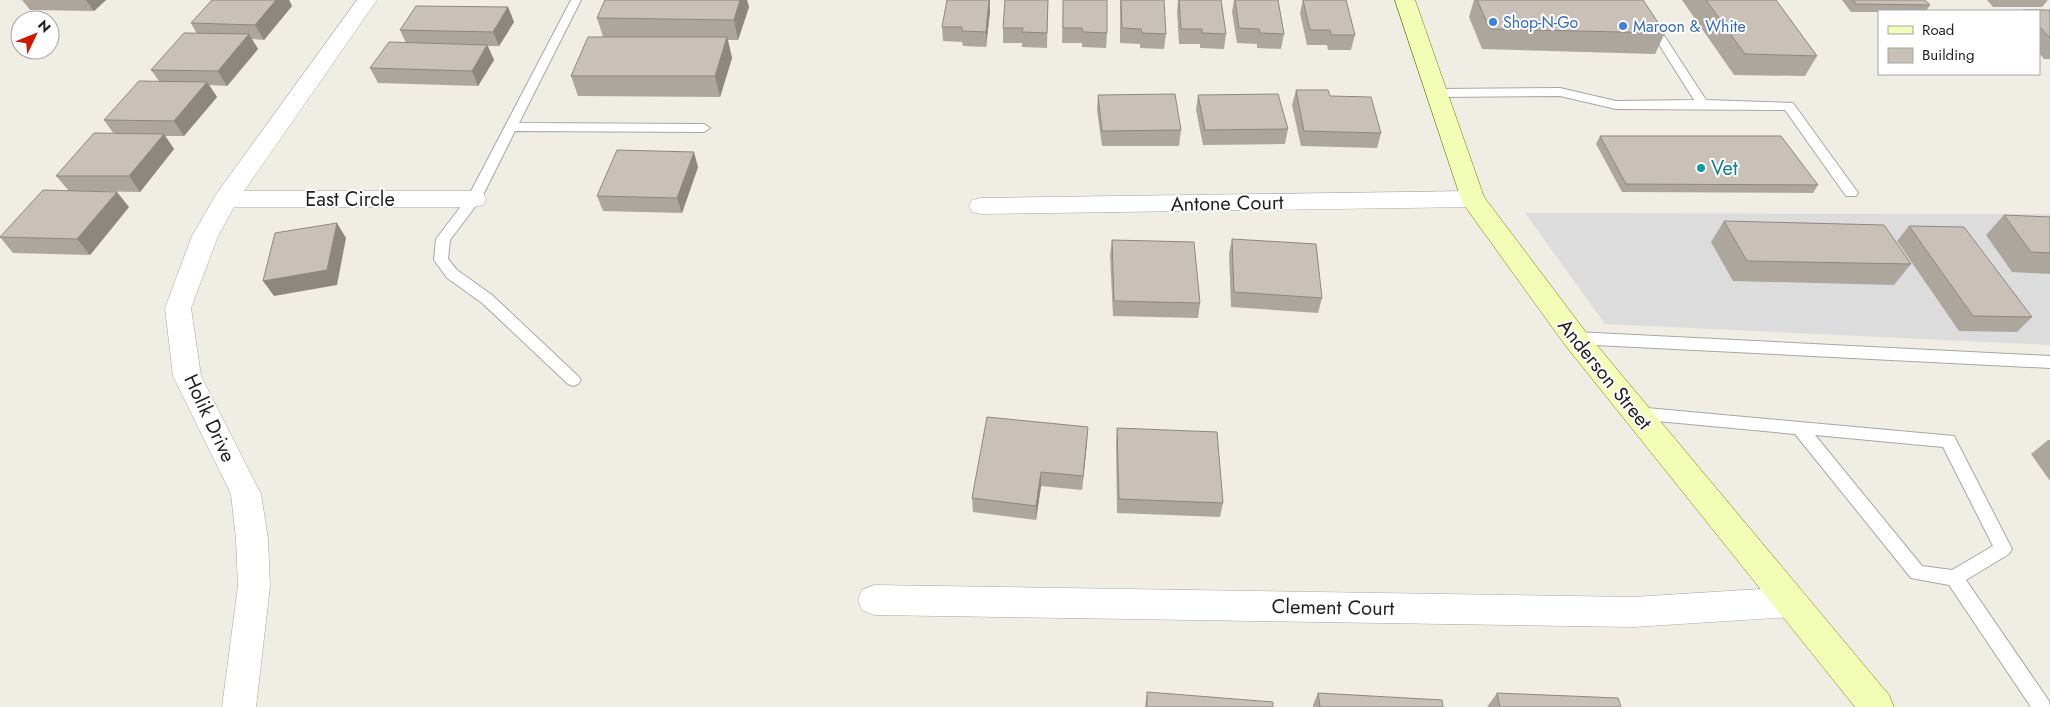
<svg xmlns="http://www.w3.org/2000/svg" width="2050" height="707" font-family="Jost,sans-serif">
<rect width="100%" height="100%" fill="#f0eee4"/>
<!-- residential -->
<polygon fill="#dddcdc" points="1525,213 2050,214 2050,345 1605,324"/>
<g fill="none" stroke-linecap="round" stroke-linejoin="round">
<!-- lane casing -->
<g stroke="#a6a6a6" stroke-width="2">
<g id="lane">
<polygon points="571,0 581,0 519,123 704,124 710,128 704,132 515,131 481,199 450,240 448,259 457,270 492,295 578,376 581,380 578,384 573,386 568,384 482,303 447,278 434,260 436,239 468,197"/>
<polygon points="1631,0 1641,0 1706,100 1793,103 1856,190 1858,193 1856,196 1846,196 1785,110 1616,109 1560,96 1437,97 1431,93 1437,89 1560,88 1616,101 1694,100"/>
<polygon points="1575,332 2050,356 2050,368 1575,344 1570,342 1568,338 1570,334"/>
<path d="M1636,407L1954,436L2012,549L2009,554L1966,580L2049,701L2050,707H2031L1949,585L1911,578L1795,434L1636,419L1630,417L1628,413L1630,409ZM1815,435L1943,447L1993,546L1952,570L1922,566Z"/>
</g>
</g>
<!-- street casing -->
<g stroke="#a6a6a6" stroke-width="1">
<g id="street">
<polygon points="357,0 377,0 244,191 474,191 483,193 486,199 483,205 474,207 234,207 218,236 191,308 201,376 261,494 268,539 270,586 256,707 222,707 238,586 236,539 231,494 173,376 165,308 192,236 217,193"/>
<polygon points="1473,191 1482,193 1485,199 1482,205 1473,207 981,214 972,212 969,206 972,200 981,198"/>
<polygon points="874,585 1633,597 1791,587 1803,592 1807,602 1803,612 1791,617 1633,627 874,615 862,610 858,600 862,590"/>
</g>
</g>
<!-- secondary casing -->
<g stroke="#607c00" stroke-width="1">
<polygon id="secondary" points="1395,0 1415,0 1484,197 1585,331 1889,695 1894,707 1855,707 1565,345 1464,205 1461,199"/>
</g>
<!-- lane -->
<use href="#lane" fill="#fff" fill-rule="evenodd"/>
<!-- street -->
<use href="#street" fill="#fff" fill-rule="evenodd"/>
<!-- secondary -->
<use href="#secondary" fill="#f2feb5" fill-rule="evenodd"/>
</g>
<!-- wall -->
<g fill="#ada69d">
<polygon points="22,0 106,0 94,11 30,10"/>
<polygon points="212,0 289,0 292,6 264,40 252,39 258,49 227,86 209,85 217,97 184,136 165,136 174,149 140,192 83,191 129,207 90,255 13,253 0,237 69,191 56,176 114,134 104,120 159,81 151,70 197,34 191,23"/>
<polygon points="605,0 747,0 749,7 738,40 728,40 732,58 720,97 578,96 571,76 603,37 597,18"/>
<polygon points="947,0 990,0 990,11 986,47 963,46 962,42 943,41 942,27"/>
<polygon points="1048,0 1047,48 1022,47 1022,43 1003,43 1003,28"/>
<polygon points="1063,0 1107,33 1106,48 1082,47 1082,43 1062,43"/>
<polygon points="1120,0 1166,34 1164,49 1140,48 1140,44 1120,43"/>
<polygon points="1178,0 1221,0 1226,34 1224,49 1200,48 1200,44 1179,44 1177,12"/>
<polygon points="1234,0 1278,0 1284,34 1281,49 1257,48 1257,44 1237,43 1232,12"/>
<polygon points="1303,0 1346,0 1355,35 1351,50 1328,50 1327,45 1307,45 1300,13"/>
<polygon points="1474,0 1643,0 1665,33 1655,54 1482,49 1469,17"/>
<polygon points="1682,0 1776,0 1817,56 1805,76 1734,75"/>
<polygon points="1842,0 1925,0 1930,5 1926,11 1879,11 1879,12 1851,12"/>
<polygon points="1987,0 2048,0 2042,7 1993,7"/>
<polygon points="508,7 514,22 499,46 488,46 494,60 478,86 378,83 370,68 406,43 400,30"/>
<polygon points="2023,10 2050,10 2050,59 2044,59 2039,53 2039,11 2021,11"/>
<polygon points="1296,90 1381,133 1377,148 1301,146 1292,105"/>
<polygon points="1098,95 1181,130 1179,146 1102,146 1097,110"/>
<polygon points="1198,95 1288,129 1285,144 1203,145 1196,110"/>
<polygon points="1600,136 1818,185 1813,193 1622,192 1596,144"/>
<polygon points="698,167 682,213 603,211 597,196"/>
<polygon points="2004,215 2050,217 2050,274 2012,272 1986,235"/>
<polygon points="1724,221 1911,264 1894,285 1733,281 1711,242"/>
<polygon points="1909,226 2032,317 2017,332 1959,331 1897,241"/>
<polygon points="1232,239 1322,298 1318,313 1231,307 1229,254"/>
<polygon points="1112,240 1200,303 1198,318 1113,316 1110,255"/>
<polygon points="1117,428 1223,503 1220,517 1117,513 1116,443"/>
<polygon points="2048,440 2050,440 2050,481 2031,454"/>
<polygon points="1087,442 1082,490 1041,486 1036,520 973,512 972,498"/>
<polygon points="1147,692 1273,707 1145,707"/>
<polygon points="1318,693 1443,707 1313,707 1313,705"/>
<polygon points="1497,693 1621,707 1487,707"/>
</g>
<!-- shaded-wall -->
<g fill="#8d8780">
<polygon points="86,0 106,0 94,11"/>
<polygon points="276,0 289,0 292,6 264,40 255,25"/>
<polygon points="740,0 747,0 749,7 738,40 734,20"/>
<polygon points="989,0 990,11 986,47 986,32"/>
<polygon points="508,7 514,22 499,46 493,32"/>
<polygon points="249,34 258,49 227,86 218,71"/>
<polygon points="727,37 732,58 720,97 715,76"/>
<polygon points="487,45 494,60 478,86 472,71"/>
<polygon points="207,82 217,97 184,136 174,121"/>
<polygon points="164,134 174,149 140,192 129,176"/>
<polygon points="694,152 698,167 682,213 677,198"/>
<polygon points="117,192 129,207 90,255 77,239"/>
<polygon points="337,223 346,238 337,285 274,296 263,281"/>
<polygon points="1088,427 1087,442 1082,490 1083,476"/>
<polygon points="1041,472 1041,486 1036,520 1036,506"/>
</g>
<!-- building -->
<g fill="#c9c1b7" stroke="#8d8780">
<polygon points="212,0 276,0 255,25 191,23"/>
<polygon points="605,0 740,0 734,20 597,18"/>
<polygon points="947,0 989,0 986,32 962,31 962,27 942,27"/>
<polygon points="1005,0 1048,0 1047,33 1022,32 1023,28 1003,28"/>
<polygon points="1063,0 1107,0 1107,33 1083,32 1082,28 1063,28"/>
<polygon points="1121,0 1164,0 1166,34 1142,33 1141,29 1122,28"/>
<polygon points="1179,0 1221,0 1226,34 1202,33 1202,29 1181,29"/>
<polygon points="1235,0 1278,0 1284,34 1260,33 1259,29 1239,28"/>
<polygon points="1303,0 1346,0 1355,35 1331,35 1330,30 1310,30"/>
<polygon points="1477,0 1643,0 1665,33 1490,29"/>
<polygon points="1706,0 1776,0 1817,56 1745,54"/>
<polygon points="1853,0 1925,0 1930,5 1856,4"/>
<polygon points="416,6 508,7 493,32 400,30"/>
<polygon points="2023,10 2050,10 2050,38 2039,26 2039,11 2024,11"/>
<polygon points="184,33 249,34 218,71 151,70"/>
<polygon points="588,37 727,37 715,76 571,76"/>
<polygon points="389,42 487,45 472,71 370,68"/>
<polygon points="139,81 207,82 174,121 104,120"/>
<polygon points="1296,90 1328,90 1330,96 1371,97 1381,133 1304,131"/>
<polygon points="1175,94 1181,130 1102,131 1098,95"/>
<polygon points="1278,94 1288,129 1205,130 1198,95"/>
<polygon points="94,133 164,134 129,176 56,176"/>
<polygon points="1600,136 1781,136 1818,185 1626,184"/>
<polygon points="617,150 694,152 677,198 597,196"/>
<polygon points="43,190 117,192 77,239 0,237"/>
<polygon points="2004,215 2050,217 2050,253 2031,252"/>
<polygon points="1724,221 1884,225 1911,264 1747,261"/>
<polygon points="337,223 327,270 263,281 275,233"/>
<polygon points="1909,226 1964,227 2032,317 1973,316"/>
<polygon points="1232,239 1316,244 1322,298 1234,292"/>
<polygon points="1112,240 1194,242 1200,303 1114,301"/>
<polygon points="987,417 1088,427 1083,476 1041,472 1036,506 972,498"/>
<polygon points="1117,428 1217,432 1223,503 1119,499"/>
<polygon points="1147,692 1273,702 1273,707 1147,707"/>
<polygon points="1318,693 1442,700 1443,707 1320,707"/>
<polygon points="1497,693 1618,698 1621,707 1500,707"/>
</g>
<!-- markers -->
<g fill="#3f7fe0" stroke="#fff" stroke-width="2">
<circle cx="1493" cy="22" r="5"/>
<circle cx="1623" cy="26" r="5"/>
</g>
<circle fill="#0f9aa8" stroke="#fff" stroke-width="2" cx="1701" cy="168" r="5"/>
<g text-anchor="middle" stroke-width="4" stroke-linejoin="round" paint-order="stroke">
<!-- far-shop labels -->
<g font-size="16" fill="#366cbe" stroke="#fff" text-anchor="start">
<text x="1503" y="28">Shop-N-Go</text>
<text x="1633" y="32">Maroon &amp; White</text>
</g>
<!-- culture labels -->
<g font-size="20" fill="#0d838f" stroke="#fff" text-anchor="start">
<text x="1711" y="175">Vet</text>
</g>
<!-- street labels -->
<g font-size="20" fill="#1f1f1f" stroke="#fff">
<text x="350" y="206">East Circle</text>
<text transform="translate(1227 203) rotate(-1)" y="7">Antone Court</text>
<text transform="translate(1605 374) rotate(51)" y="7">Anderson Street</text>
<text transform="translate(210 418) rotate(65)" y="7">Holik Drive</text>
<text transform="translate(1333 607) rotate(1)" y="7">Clement Court</text>
</g>
</g>
<!-- legend -->
<rect x="1878" y="10" width="162" height="65" fill="#ffffff" stroke="#a5a5a5"/>
<rect x="1888" y="26" width="25" height="8" fill="#f2feb5" stroke="#a5a5a5"/>
<text x="1922" y="35" font-size="15" fill="#1f1f1f">Road</text>
<rect x="1888" y="48" width="25" height="15" fill="#c9c1b7" stroke="#a5a5a5"/>
<text x="1922" y="60" font-size="15" fill="#1f1f1f">Building</text>
<!-- north arrow -->
<g transform="translate(35 35) rotate(47)"><circle r="24" fill="#ffffff" stroke="#a5a5a5"/>
<path d="M0-4L9 19L0 12L-9 19Z" fill="#ce1800"/>
<text y="-8" font-size="14" font-weight="bold" text-anchor="middle" fill="#1f1f1f">N</text>
</g>
</svg>
